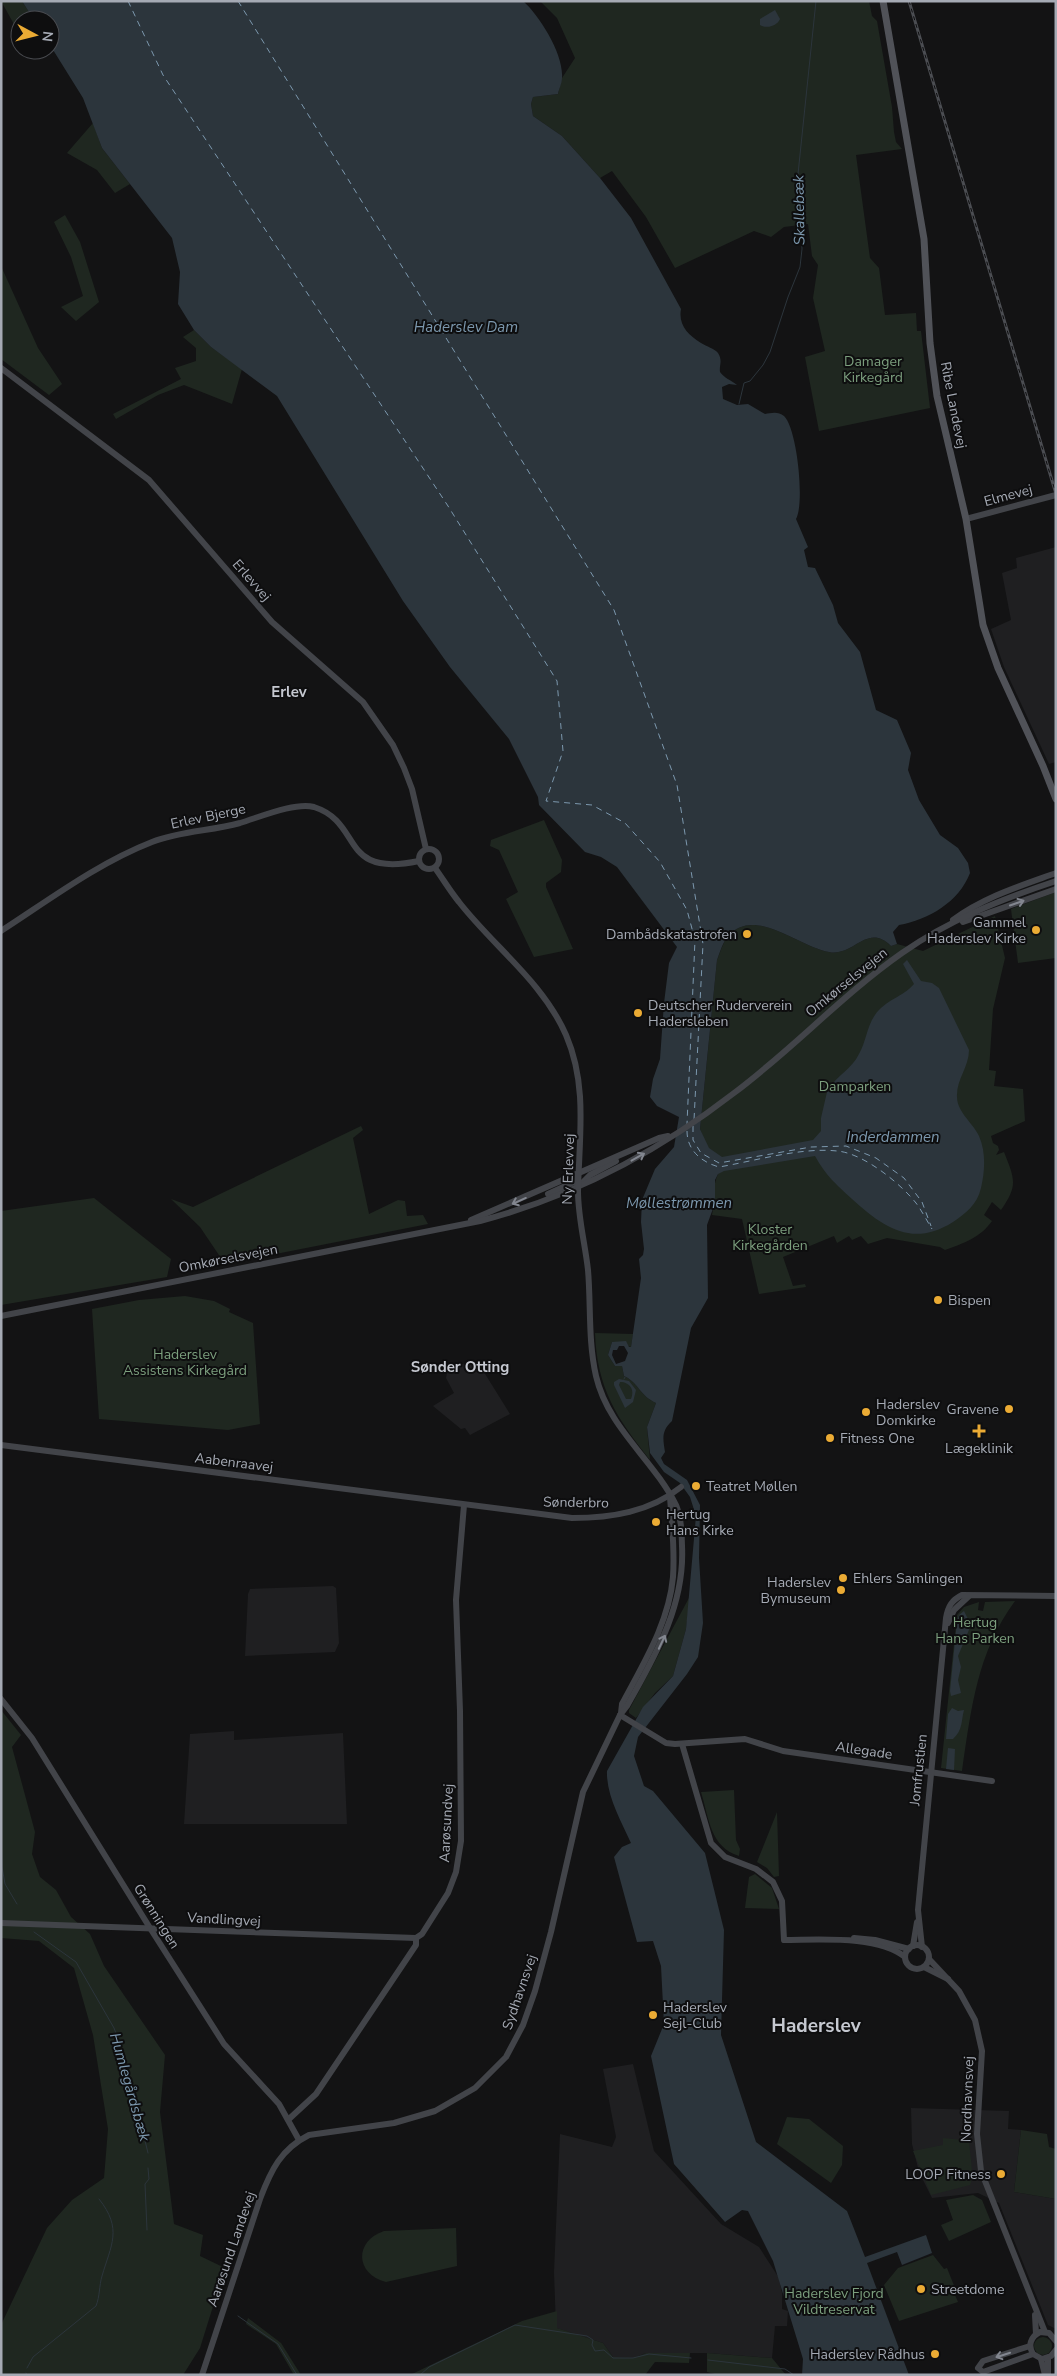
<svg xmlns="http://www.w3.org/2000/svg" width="1057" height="2376" font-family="'Nunito Sans',sans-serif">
<rect width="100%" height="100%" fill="#131314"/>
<!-- built -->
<g fill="#1f1f21">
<polygon points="1056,547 1056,762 1049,764 1004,667 991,629 1011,620 1002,573 1017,568 1016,558"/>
<polygon points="477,1361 510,1414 470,1435 465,1428 461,1429 433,1406 454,1393 446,1378 448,1367"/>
<polygon points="333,1586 336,1588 339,1643 335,1652 245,1656 248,1594 250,1589"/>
<polygon points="234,1731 234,1740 343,1733 347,1824 184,1824 190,1734"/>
<polygon points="633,2064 654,2151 721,2224 759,2247 779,2278 782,2293 782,2309 788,2311 787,2326 775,2326 772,2358 707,2353 646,2353 635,2358 613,2357 603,2343 556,2328 554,2272 560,2134 612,2147 616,2137 603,2069"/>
<polygon points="911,2108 1009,2111 1008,2129 1021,2130 1014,2192 1056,2199 1056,2329 1048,2325 999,2203 978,2193 932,2198 919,2172 912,2144"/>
</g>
<!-- green -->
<g fill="#1f2720">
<polygon points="1,1 22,1 34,20 20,20 20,35"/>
<polygon points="540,1 869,1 872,16 877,21 892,107 894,132 896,142 902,149 856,155 870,258 879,268 885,315 916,313 917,331 921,331 930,408 819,431 805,357 825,351 813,298 818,265 812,256 808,224 784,227 771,237 754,231 675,268 646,217 612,171 600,178 562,136 533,116 531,104 533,97 558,94 562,78 575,58 557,18"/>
<polygon points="93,123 102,148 130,184 115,193 97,170 67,153"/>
<polygon points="65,215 80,242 99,302 76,321 61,307 83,296 71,257 54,222"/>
<polygon points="1,266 38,348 62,384 49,395 1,359"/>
<polygon points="194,330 211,347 242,369 232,404 184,385 158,395 116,419 113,414 181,379 175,368 196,361 196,348 183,337"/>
<polygon points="544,820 562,860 561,872 546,883 546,887 573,949 534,957 506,899 518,892 499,850 490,846 491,840"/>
<polygon points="1056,892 1056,958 1018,963 1011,909"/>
<path d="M995,916L1005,958L993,1009L989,1070L996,1071L994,1086L1023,1089L1025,1121L991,1136L993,1143L998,1146L999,1150L996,1155L1004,1152C1015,1180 1018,1185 1001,1210L992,1202L984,1215L992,1221C980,1238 964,1243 945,1250L940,1247L887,1238L868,1244L861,1236L852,1240L849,1236L837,1243L834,1236L783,1257L793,1286L805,1284L806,1287L759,1294L742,1219L712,1215C715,1202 712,1186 718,1174L700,1129L717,960C720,953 723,942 728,936C755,906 797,946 829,952C854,957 867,922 891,946L897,944L923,951Z"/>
<polygon points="361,1126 363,1130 353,1138 369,1214 398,1200 405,1201 407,1216 423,1215 428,1224 225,1264 200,1227 171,1199 193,1207"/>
<polygon points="94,1198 171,1259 167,1277 1,1305 1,1211"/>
<polygon points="185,1296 214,1301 230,1309 229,1312 253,1323 260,1424 228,1430 99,1419 92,1309 139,1300"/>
<path d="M595,1333L633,1334L631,1347L612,1342L608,1355L615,1366H622L624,1376C639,1383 639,1395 656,1403L647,1427L650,1460C617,1418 597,1389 595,1333Z"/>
<polygon points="690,1596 686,1629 673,1676 655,1693 636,1718 629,1713 629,1710"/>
<path d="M1015,1601C977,1652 971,1710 962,1771L941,1768L957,1615L964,1607L979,1602L978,1610L983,1611L985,1602Z"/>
<polygon points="1,1710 21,1735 12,1747 35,1832 32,1854 40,1877 56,1890 71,1917 90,1934 104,1966 165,2055 160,2112 174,2224 203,2235 200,2256 225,2268 200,2348 183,2375 1,2375 1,2325 47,2228 72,2200 104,2178 108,2129 93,2035 74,1968 39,1941 1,1938"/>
<path d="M734,1790L736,1840L740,1849L739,1856C710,1847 709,1818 701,1792Z"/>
<polygon points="777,1812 779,1876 774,1877 767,1868 757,1862"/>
<polygon points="755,1874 772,1888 779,1909 745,1908 749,1877"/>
<polygon points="787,2117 809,2119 843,2146 842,2165 831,2183 777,2144"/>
<polygon points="1021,2130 1047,2134 1049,2147 1056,2149 1056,2199 1014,2192"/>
<path d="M943,2138L963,2140L969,2138C969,2151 975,2176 970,2185L931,2195L913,2151L943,2145Z"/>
<polygon points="973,2195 982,2200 991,2222 949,2241 941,2225 953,2220 946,2200"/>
<path d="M456,2228L457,2266L386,2282C355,2274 354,2241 384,2231Z"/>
<polygon points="933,2255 944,2269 947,2268 957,2293 955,2295 958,2302 899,2321 884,2285 898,2268"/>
<polygon points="557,2311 557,2328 603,2343 613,2357 635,2358 646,2353 690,2353 689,2363 655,2362 645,2375 410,2375 522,2321"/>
<polygon points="248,2318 281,2343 301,2375 294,2375 276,2344 246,2324"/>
<circle cx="1043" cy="2346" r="9"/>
<polygon points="707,2353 772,2358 786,2375 719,2375 707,2372"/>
</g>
<!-- water -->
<g fill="#2c353c" fill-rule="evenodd">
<path d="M22,1H523C540,16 564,55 562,78C562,83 559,89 558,94L533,97L531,104L533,116L562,136L600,178L631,218L681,309C678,325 688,335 701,343C707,347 714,348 718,353C723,361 719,365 720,372C724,378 731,380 737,385L729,384L722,387L723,399L737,405L748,404L765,414C771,413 778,411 784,416C797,428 805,503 796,519L808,547L804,550L808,567L815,568L833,605L838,623L860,652L876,710L897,720L911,753L908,770L919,800L940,835L958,848L968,863L970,873C959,902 928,920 899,925L893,932L897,944L891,946C867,922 854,957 829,952C797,946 755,906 728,936C723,942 720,952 717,960L700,1129L709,1148L722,1157L813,1140L821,1131V1118L827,1092L822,1086L829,1089C837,1075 852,1069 859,1054C866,1042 867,1026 875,1015C885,1000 903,997 914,984L903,964L907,960L921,981L932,983L939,988L969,1050C969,1067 956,1080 957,1097C957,1112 973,1123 979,1136C986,1152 985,1171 981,1188C977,1205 966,1213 953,1222C912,1248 883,1227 852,1199C836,1184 826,1176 815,1156L724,1171L718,1174L715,1180V1203L707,1225L708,1298L691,1328L672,1421C661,1431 663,1439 665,1452L661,1458L664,1464L687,1480L700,1505L699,1558L703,1623L698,1657L687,1674L638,1737L634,1756L644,1786L653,1791L705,1853L724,1930L721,2035L756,2142L847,2211L865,2257L926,2235L932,2253L902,2265L897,2252L867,2263L909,2375H802L803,2359L773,2261L748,2211L742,2210L725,2222L674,2164L651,2056L664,2024L661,1966L653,1941L637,1942L614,1857L622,1847L631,1843C621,1821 606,1795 607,1771L643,1707L673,1676L686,1629L696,1516L690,1497L680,1483L664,1472L650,1453L647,1427L656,1403C639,1395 639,1383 624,1376L622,1366H615L608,1355L612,1342L626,1341L629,1347H631L641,1278L639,1259L643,1255L644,1249L641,1222L642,1200L655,1169L674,1147L679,1117L657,1106L650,1097L653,1079L660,1059L664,1003L669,963L677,947L617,867L601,857L585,852L539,805L538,797L509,739L450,667L403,601L277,396L211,347L194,330L178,304L180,272L172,238L102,148L83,98L50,45V20H34ZM619,1346H624L628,1353L625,1361L616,1364L612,1355L613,1350H617Z"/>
<path d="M775,10L780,19C777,26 767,29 760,25V19Z"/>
<path d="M619,1379L629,1381L636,1390L633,1402L625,1408L614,1385V1382ZM620,1382C630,1382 635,1390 631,1399H626L619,1385Z"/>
<polygon points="964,1611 971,1625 958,1656 961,1667 958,1680 961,1693 951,1696 950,1691 957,1621 959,1615"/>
<path d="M952,1708L958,1711L964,1710C961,1721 963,1730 953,1739H946L948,1714Z"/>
<polygon points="948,1748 955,1749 954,1770 946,1769"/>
</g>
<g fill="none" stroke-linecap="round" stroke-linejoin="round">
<!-- stream -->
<g stroke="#2c353c" stroke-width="1">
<polyline points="739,404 744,383 750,381 763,365 770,352 788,297 800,267 802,249 798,174 816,1"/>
<polyline points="624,1379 625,1377"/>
<polyline points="1,1765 1,1797"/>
<polyline points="1,1826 2,1867 5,1884 17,1904"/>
<polyline points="34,1932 76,1962 114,2028 122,2049 121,2056 129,2075 148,2153"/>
<polyline points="147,2230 145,2184 149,2179 148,2168"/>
<polyline points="238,2316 278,2344 297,2375"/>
<polyline points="708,2360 785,2369 794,2375"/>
<path d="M27,2368L33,2357L96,2306C100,2296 99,2286 102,2276C111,2245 123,2229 99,2199"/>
<polyline points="26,2373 27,2375"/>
<polyline points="420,2375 429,2367 515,2325 587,2336 593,2340 592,2345 595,2351 604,2350 613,2358 633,2358 649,2354 691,2358"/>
</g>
<!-- ferry -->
<g stroke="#7c98ae" stroke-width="1" stroke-dasharray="6 5" stroke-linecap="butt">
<polyline points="128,1 163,75 448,506 557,681 563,751 546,801 592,805 625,823 660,862 687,910 695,940 687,1124"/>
<polyline points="238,1 614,610 677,785 703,944 694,1120"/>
<polyline points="693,1126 693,1140 701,1153 719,1163 811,1147 846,1146 876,1158 904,1178 922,1202 931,1226"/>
<path d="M687,1131C687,1150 701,1162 719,1167C755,1161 801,1147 837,1151C863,1153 900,1183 916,1203C922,1211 927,1221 932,1229"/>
</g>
<!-- secondary -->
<g stroke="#424449" stroke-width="6">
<polyline points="1,368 149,480 272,622 363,702 393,745 404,768 412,789 426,849"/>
<polyline points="966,519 1056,495"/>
<circle cx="429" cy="859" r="10"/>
<path d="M953,920C984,897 1020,886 1056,873"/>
<polyline points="963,922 1056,889"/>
<path d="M1,931C49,900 98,863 152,842C180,831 211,831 240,823C260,817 295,802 314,807C364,823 338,878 419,861"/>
<polyline points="579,1186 590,1175 616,1161"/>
<polyline points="548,1194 574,1182 578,1175"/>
<polyline points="471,1220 659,1138 668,1136"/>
<path d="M1,1316L480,1221C572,1197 659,1151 734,1093C793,1049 842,995 902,953C949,920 1002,899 1056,881"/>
<path d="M1,1445L572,1518C611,1518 650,1512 681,1487"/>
<polyline points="948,1623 954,1610 969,1596"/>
<polyline points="1,1699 32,1738 150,1928 224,2044 279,2104 299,2140"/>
<path d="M621,1713L622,1704C643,1664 669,1623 673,1577C675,1550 672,1524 670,1497"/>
<polyline points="620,1715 666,1743 675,1744 745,1739 783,1751 992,1781"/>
<path d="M682,1744L711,1843L725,1857L756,1869L773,1882L782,1901L784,1940C819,1940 877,1935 905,1957"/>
<polyline points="1,1923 416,1938"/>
<polyline points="854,1938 875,1940 909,1949"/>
<circle cx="917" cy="1957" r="12"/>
<polyline points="913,1946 917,1922"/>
<path d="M922,1947L918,1910L946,1618C948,1606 952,1600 962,1595L1056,1596"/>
<polyline points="929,1959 959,1991 975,2020 982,2051 977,2134 981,2171 1045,2332"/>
<polyline points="924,1967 948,1979"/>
<polyline points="289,2119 316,2094 416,1945 416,1938 422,1934 448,1893 456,1872 461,1841 460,1711 456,1600 464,1505"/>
<polyline points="1035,2315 1036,2334"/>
<path d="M1056,2341L1049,2333L1040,2332C1030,2337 1028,2346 1033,2354L1042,2359L1051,2356L1056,2350"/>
<polyline points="1030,2346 983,2361 978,2368 983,2372 1033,2354"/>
<polyline points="1041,2359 1045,2375"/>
<path d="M202,2375L260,2199C271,2170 281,2149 309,2135L394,2123L435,2111L475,2088L506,2057L523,2025L535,1991L551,1932L583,1792L620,1715L627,1706C655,1656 685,1606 682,1546C682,1534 681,1517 676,1505C653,1459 608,1428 596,1376C588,1341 591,1305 588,1270C585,1243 578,1218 578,1191C579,1138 588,1086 566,1035C543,982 494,947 459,902C450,891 443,879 435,868"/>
<polyline points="1048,2375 1048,2358"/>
</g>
<!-- primary -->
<polyline stroke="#505258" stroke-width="7" points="883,1 924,239 930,343 937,396 966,519 983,625 998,668 1043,766 1056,799"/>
<!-- rail casing -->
<g stroke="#4b4d52" stroke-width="3">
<polyline id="rail" points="909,1 1056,494"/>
</g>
<!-- rail -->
<use href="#rail" stroke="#0e0e0f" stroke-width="1" stroke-dasharray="4" stroke-linecap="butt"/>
</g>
<!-- one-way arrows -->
<defs><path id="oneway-shaft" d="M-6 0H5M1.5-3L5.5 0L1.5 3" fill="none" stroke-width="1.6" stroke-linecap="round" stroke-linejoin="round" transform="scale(1.25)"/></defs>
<g stroke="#82868f">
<use href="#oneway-shaft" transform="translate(1017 903) rotate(-19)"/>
<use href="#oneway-shaft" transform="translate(638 1157) rotate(-29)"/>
<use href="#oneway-shaft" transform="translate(519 1201) rotate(156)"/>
<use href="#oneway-shaft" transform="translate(662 1642) rotate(-65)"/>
<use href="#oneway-shaft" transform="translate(1003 2355) rotate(162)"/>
</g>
<!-- markers -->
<g fill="#ebab34" stroke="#0e0e0f" stroke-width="2">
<circle cx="1036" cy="930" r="5"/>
<circle cx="747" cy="934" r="5"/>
<circle cx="638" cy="1013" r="5"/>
<circle cx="938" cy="1300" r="5"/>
<circle cx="1009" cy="1409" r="5"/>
<circle cx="866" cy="1412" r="5"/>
<path d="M976.5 1423.5h5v5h5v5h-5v5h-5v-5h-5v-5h5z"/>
<circle cx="830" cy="1438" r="5"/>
<circle cx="696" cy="1486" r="5"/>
<circle cx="656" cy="1522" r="5"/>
<circle cx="843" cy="1578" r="5"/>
<circle cx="841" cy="1590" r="5"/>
<circle cx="653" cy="2015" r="5"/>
<circle cx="1001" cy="2174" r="5"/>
<circle cx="921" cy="2289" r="5"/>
<circle cx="935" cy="2354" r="5"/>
</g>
<g text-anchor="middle" stroke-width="4" stroke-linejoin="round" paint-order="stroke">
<!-- park labels -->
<g font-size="14" fill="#7c9f7e" stroke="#0e0e0f">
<text x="873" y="366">Damager<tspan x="873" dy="16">Kirkegård</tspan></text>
<text x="855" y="1091">Damparken</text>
<text x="770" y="1234">Kloster<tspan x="770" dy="16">Kirkegården</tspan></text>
<text x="185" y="1359">Haderslev<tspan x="185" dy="16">Assistens Kirkegård</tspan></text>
<text x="975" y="1627">Hertug<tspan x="975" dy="16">Hans Parken</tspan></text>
<text x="834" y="2298">Haderslev Fjord<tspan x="834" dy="16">Vildtreservat</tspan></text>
</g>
<!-- street labels -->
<g font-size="14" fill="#a5aab4" stroke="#0e0e0f">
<text transform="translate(954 405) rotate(79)" y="5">Ribe Landevej</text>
<text transform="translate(1008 495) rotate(-15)" y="5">Elmevej</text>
<text transform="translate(252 580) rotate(49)" y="5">Erlevvej</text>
<text transform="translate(208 816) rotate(-12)" y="5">Erlev Bjerge</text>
<text transform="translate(846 982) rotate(-39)" y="5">Omkørselsvejen</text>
<text transform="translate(568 1169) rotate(-88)" y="5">Ny Erlevvej</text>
<text transform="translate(228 1258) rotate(-11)" y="5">Omkørselsvejen</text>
<text transform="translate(234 1462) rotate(7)" y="5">Aabenraavej</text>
<text transform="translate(576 1502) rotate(1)" y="5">Sønderbro</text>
<text transform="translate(864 1750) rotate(8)" y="5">Allegade</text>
<text transform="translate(918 1770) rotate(-84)" y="5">Jomfrustien</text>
<text transform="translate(446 1823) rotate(-87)" y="5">Aarøsundvej</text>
<text transform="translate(157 1916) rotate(58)" y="5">Grønningen</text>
<text transform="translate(224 1919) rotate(3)" y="5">Vandlingvej</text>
<text transform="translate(519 1992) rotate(-71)" y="5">Sydhavnsvej</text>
<text transform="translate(967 2099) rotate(-88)" y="5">Nordhavnsvej</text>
<text transform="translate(231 2249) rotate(-71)" y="5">Aarøsund Landevej</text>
</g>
<!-- poi labels -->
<g font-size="14" fill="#a5aab4" stroke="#0e0e0f" text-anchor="start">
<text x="1026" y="927" text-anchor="end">Gammel<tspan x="1026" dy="16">Haderslev Kirke</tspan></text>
<text x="737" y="939" text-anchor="end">Dambådskatastrofen</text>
<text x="648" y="1010">Deutscher Ruderverein<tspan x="648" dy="16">Hadersleben</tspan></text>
<text x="948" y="1305">Bispen</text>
<text x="876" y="1409">Haderslev<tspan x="876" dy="16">Domkirke</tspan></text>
<text x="999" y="1414" text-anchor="end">Gravene</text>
<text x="840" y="1443">Fitness One</text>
<text x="979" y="1453" text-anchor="middle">Lægeklinik</text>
<text x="706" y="1491">Teatret Møllen</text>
<text x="666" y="1519">Hertug<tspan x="666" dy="16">Hans Kirke</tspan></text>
<text x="853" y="1583">Ehlers Samlingen</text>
<text x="831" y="1587" text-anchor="end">Haderslev<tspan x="831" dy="16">Bymuseum</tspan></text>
<text x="663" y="2012">Haderslev<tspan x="663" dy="16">Sejl-Club</tspan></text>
<text x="991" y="2179" text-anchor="end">LOOP Fitness</text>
<text x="931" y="2294">Streetdome</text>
<text x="925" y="2359" text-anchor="end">Haderslev Rådhus</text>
</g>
<!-- water labels -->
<g font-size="15" font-style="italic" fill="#7c98ae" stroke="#0e0e0f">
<text transform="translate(799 210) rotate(-91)" y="5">Skallebæk</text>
<text x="466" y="332">Haderslev Dam</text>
<text x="893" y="1142">Inderdammen</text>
<text x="679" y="1208">Møllestrømmen</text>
<text transform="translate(130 2087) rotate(74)" y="5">Humlegårdsbæk</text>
</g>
<!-- neighbourhood labels -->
<g font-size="15" font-weight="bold" fill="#c5c8d0" stroke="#0e0e0f">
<text x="289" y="697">Erlev</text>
<text x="460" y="1372">Sønder Otting</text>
</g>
<!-- district labels -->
<g font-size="19" font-weight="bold" fill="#c5c8d0" stroke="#0e0e0f">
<text x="816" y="2032">Haderslev</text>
</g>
</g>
<!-- border -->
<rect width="1057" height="2376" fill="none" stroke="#a5aab4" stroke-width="5"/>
<!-- north arrow -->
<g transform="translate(35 35) rotate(97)"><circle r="24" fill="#0e0e0f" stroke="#4a4c51"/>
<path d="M0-4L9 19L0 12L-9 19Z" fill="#ebab34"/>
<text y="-8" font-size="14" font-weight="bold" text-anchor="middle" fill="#a5aab4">N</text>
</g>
</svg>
